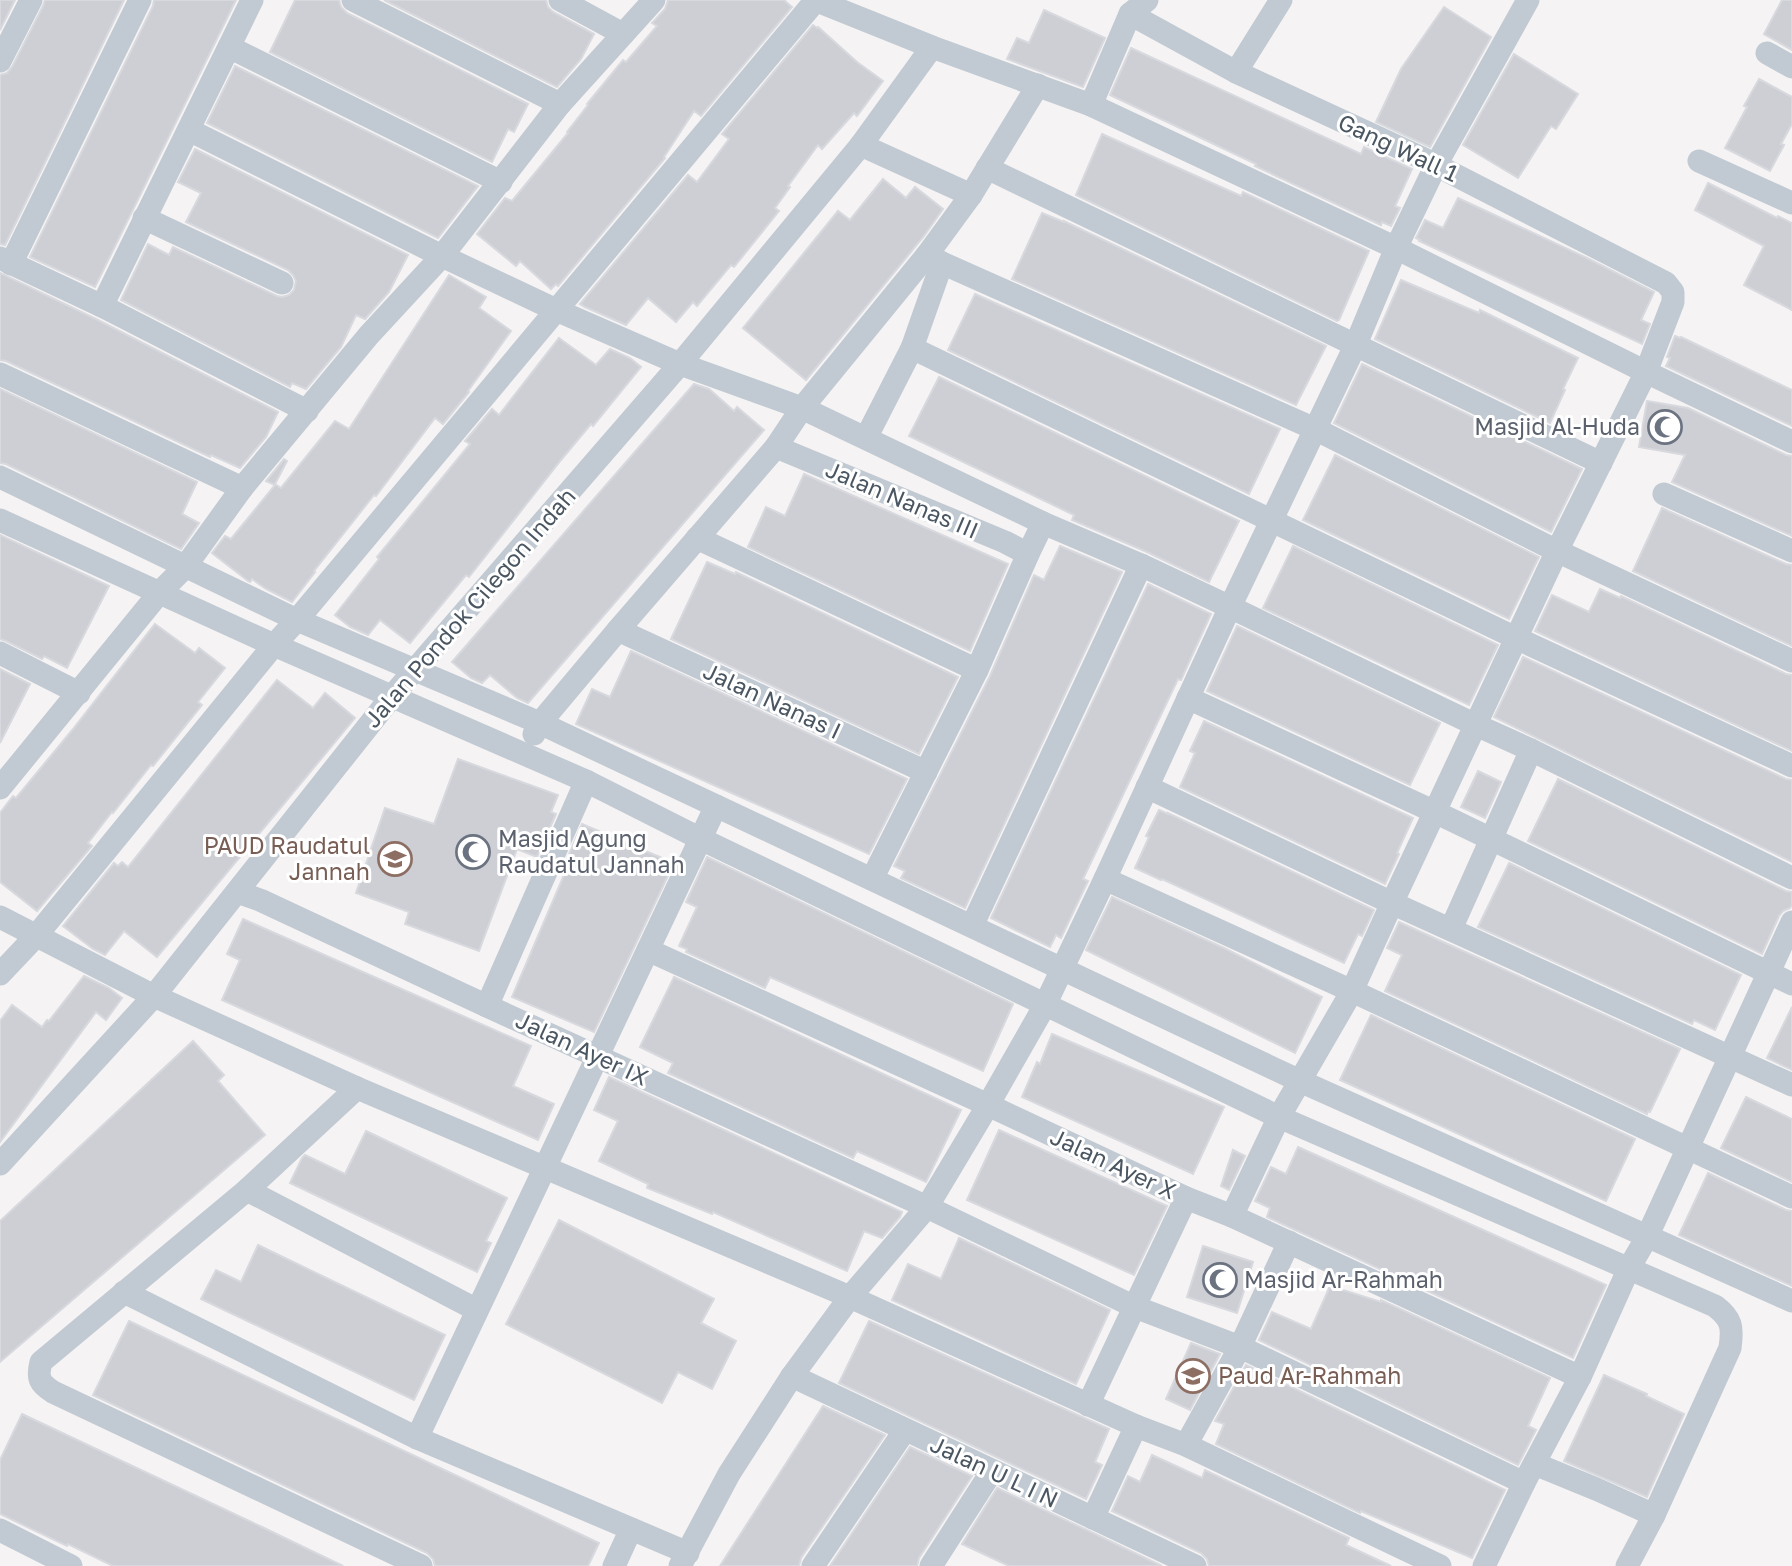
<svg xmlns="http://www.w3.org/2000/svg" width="1792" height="1566" font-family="'Golos Text',sans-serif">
<rect width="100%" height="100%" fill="#f5f3f3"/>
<!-- building -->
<g fill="#cdcfd5" stroke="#d7d9de" stroke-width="2">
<polygon points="0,0 15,0 0,30"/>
<polygon points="45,0 124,0 5,245 0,244 0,75 7,73 12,67 43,6"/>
<polygon points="154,0 236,0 95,287 30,257 153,6"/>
<polygon points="295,0 339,0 341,7 347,13 528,104 514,132 508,129 492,162 270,52"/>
<polygon points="384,0 546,0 548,7 553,12 594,34 581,59 557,87"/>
<polygon points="668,0 784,0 792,7 701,116 694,111 664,157 665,158 558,286 556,284 551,289 520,261 516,266 477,234 505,198 512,201 568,133 567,132 588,105 587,104 623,60 626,62 657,26 652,23 665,9"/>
<polygon points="1782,0 1792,0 1792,50 1764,34"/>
<polygon points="1444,7 1491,37 1430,147 1376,122 1401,69"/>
<polygon points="1044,10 1105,38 1083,87 1007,59 1017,38 1029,43"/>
<polygon points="813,25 817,28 818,27 857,62 883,81 857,116 854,113 822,149 818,145 788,186 790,187 775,208 779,211 734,267 731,265 697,306 693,302 676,322 648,298 626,325 585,307 580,304 688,175 697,182 729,139 722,134"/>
<polygon points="1131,48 1361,154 1364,147 1412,169 1396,204 1395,206 1400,208 1391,226 1382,222 1381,225 1255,166 1256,164 1110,95"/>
<polygon points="1514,54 1578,94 1556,129 1551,126 1518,178 1463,145"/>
<polygon points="235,66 478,186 438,238 207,123"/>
<polygon points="1759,79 1792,97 1792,124 1781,144 1784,145 1770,171 1725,148 1747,107 1744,106"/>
<polygon points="1102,134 1241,196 1243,192 1369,251 1339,320 1337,321 1076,195"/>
<polygon points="195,149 408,255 389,292 365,319 356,315 341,347 306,389 292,383 290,387 121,300 148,244 169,255 173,247 277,296 282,297 289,295 294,290 296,281 293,275 288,270 186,222 201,193 178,182"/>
<polygon points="883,179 906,198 915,187 943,209 924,236 806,380 743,328 838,211 850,220"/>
<polygon points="1708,183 1777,218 1778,216 1792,223 1792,310 1744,285 1764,246 1695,210"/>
<polygon points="1458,198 1587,258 1654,292 1641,320 1650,324 1642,344 1419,241 1420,240 1416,238 1425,220 1443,228"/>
<polygon points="1042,213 1064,222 1064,221 1326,346 1296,405 1012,279"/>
<polygon points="0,273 96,319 278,412 266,437 240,468 211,455 210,457 6,361 0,360"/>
<polygon points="449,275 486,297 479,308 511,331 468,391 469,392 443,424 435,418 376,496 374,495 314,571 315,572 292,602 266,589 252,579 250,582 248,581 212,553 225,536 231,539 275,485 266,481 284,459 287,461 275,484 281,488 335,421 349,429"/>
<polygon points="1401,280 1479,313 1480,310 1578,358 1563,389 1565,390 1550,423 1375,339"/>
<polygon points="975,294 1280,429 1249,494 948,350"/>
<polygon points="1675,336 1680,338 1681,337 1792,390 1792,426 1666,366 1670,358 1667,357"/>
<polygon points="559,338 596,365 610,349 630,358 641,367 593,426 591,424 561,460 469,577 466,575 410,643 380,620 368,635 350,627 335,615 379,559 377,557 470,444 465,441 492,409 499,415"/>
<polygon points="1362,364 1582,469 1551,532 1334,423"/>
<polygon points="939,377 1239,521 1209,582 1147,552 1072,520 1074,515 909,436"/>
<polygon points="694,384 709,389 734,411 737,407 764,430 528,703 517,698 490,675 482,683 471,678 452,662"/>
<polygon points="0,389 197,482 182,514 199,523 181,549 6,464 0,463"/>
<polygon points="1647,401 1688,408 1786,455 1792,456 1792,536 1672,482 1685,455 1639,447"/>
<polygon points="1335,455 1539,557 1509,619 1303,520"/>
<polygon points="804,474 1008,564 970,651 748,547 766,507 785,516"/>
<polygon points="1662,508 1786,564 1792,565 1792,646 1633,571"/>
<polygon points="0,535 109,586 67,668 44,656 42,659 6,641 0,639"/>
<polygon points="1060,546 1122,572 965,908 901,878 905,871 894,866 990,676 1034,575 1044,580"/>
<polygon points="1293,546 1498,645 1469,705 1263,608"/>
<polygon points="707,562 735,574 736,572 958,677 919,754 671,639"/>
<polygon points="1148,584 1211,614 1181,680 1178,679 1083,879 1088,881 1061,938 1056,935 1050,947 991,918"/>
<polygon points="1600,589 1620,598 1621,596 1786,674 1792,675 1792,751 1535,631 1552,595 1589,612"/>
<polygon points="155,624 195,653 199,648 225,668 198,702 202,705 153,766 151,765 113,813 112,812 88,843 92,846 37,911 0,882 0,813 13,796 16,798 73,729"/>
<polygon points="1237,626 1440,723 1410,785 1207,691"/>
<polygon points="631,651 907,779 869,854 576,724 592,689 610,697"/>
<polygon points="1523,657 1786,779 1792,780 1792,862 1494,717"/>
<polygon points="0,669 30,684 0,743"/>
<polygon points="277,680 313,708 325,693 355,718 157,957 124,931 105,955 93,949 63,926 114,863 118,866 122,862 128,867"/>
<polygon points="1204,721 1413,818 1397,853 1399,854 1385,884 1180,787 1195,753 1190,751"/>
<polygon points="458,759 558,795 551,812 556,814 537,857 517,849 479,951 405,924 409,912 356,893 385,808 434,824"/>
<polygon points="1478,771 1501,782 1485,818 1461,807"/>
<polygon points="1558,779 1786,891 1792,892 1792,905 1790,908 1783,911 1779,916 1762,954 1528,841"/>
<polygon points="1159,810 1168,814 1168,813 1374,910 1362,936 1358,934 1344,963 1162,879 1161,880 1135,868 1149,837 1146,836"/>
<polygon points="582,824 674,863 594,1032 512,997 567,868 564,866"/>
<polygon points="707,857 1013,1004 983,1071 770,977 765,988 686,952 687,949 679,946 697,907 686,902"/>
<polygon points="1509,863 1741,975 1715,1030 1694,1020 1692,1024 1478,927"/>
<polygon points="1112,897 1224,948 1322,997 1295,1053 1086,950"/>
<polygon points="243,919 531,1046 513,1086 554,1104 538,1140 222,1000 240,960 227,954"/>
<polygon points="1399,922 1680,1049 1650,1112 1648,1111 1647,1114 1385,991 1402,955 1387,948"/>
<polygon points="84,976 109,988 122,998 106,1020 96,1012 0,1142 0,1021 12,1005 42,1027 47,1020 49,1021"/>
<polygon points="674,977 961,1110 926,1182 857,1151 853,1158 668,1073 673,1063 640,1047"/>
<polygon points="1792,1007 1792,1070 1767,1058"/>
<polygon points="1371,1015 1635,1139 1606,1201 1340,1080"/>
<polygon points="1052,1034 1224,1107 1193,1174 1022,1097 1037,1062 1040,1064"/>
<polygon points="193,1041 224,1075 218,1081 265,1135 0,1362 0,1221"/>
<polygon points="609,1077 902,1212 900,1217 882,1238 864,1231 847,1271 713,1212 712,1214 647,1188 648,1184 599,1161 618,1121 594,1110"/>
<polygon points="1746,1097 1792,1119 1792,1182 1721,1148"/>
<polygon points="999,1130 1167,1206 1134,1275 967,1200"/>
<polygon points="366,1131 507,1198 486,1241 491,1243 477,1272 290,1183 302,1158 305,1155 345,1174"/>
<polygon points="1298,1147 1606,1285 1573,1358 1267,1217 1270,1208 1255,1201 1271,1167 1286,1174"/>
<polygon points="1233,1150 1245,1156 1229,1190 1221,1186"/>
<polygon points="1708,1173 1786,1210 1792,1211 1792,1286 1679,1235"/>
<polygon points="559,1220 714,1299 701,1323 736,1341 712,1389 678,1372 662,1403 506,1324"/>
<polygon points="959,1238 1110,1310 1076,1384 892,1300 908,1264 941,1279"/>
<polygon points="258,1245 445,1335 414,1400 201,1299 216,1270 241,1282"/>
<polygon points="1203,1246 1253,1262 1237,1313 1187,1297"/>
<polygon points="1330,1286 1381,1302 1381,1300 1550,1378 1528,1426 1536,1430 1518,1465 1259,1340 1272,1312 1311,1329"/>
<polygon points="129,1321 599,1543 588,1566 435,1566 433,1559 427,1553 93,1395"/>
<polygon points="869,1321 1109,1429 1095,1462 1102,1465 1086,1499 839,1383"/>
<polygon points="1191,1343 1220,1354 1190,1410 1166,1399"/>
<polygon points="1246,1365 1505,1490 1472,1558 1361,1511 1360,1513 1216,1444 1224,1424 1215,1421"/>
<polygon points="1604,1375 1647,1394 1646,1396 1684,1414 1647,1497 1564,1461"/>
<polygon points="823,1406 885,1435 801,1558 799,1566 720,1566"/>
<polygon points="22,1414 262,1527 343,1566 113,1566 68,1544 67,1546 0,1514 0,1460"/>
<polygon points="910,1447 972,1476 919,1558 917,1566 830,1566"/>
<polygon points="1152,1455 1202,1478 1205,1470 1349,1538 1346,1545 1391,1566 1209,1566 1207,1559 1201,1553 1112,1511 1128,1476 1140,1482"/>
<polygon points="997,1488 1087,1530 1162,1566 1009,1566 962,1544"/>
</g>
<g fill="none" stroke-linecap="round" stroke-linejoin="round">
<!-- street -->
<g stroke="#c1cad2" stroke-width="23">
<polyline points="353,0 560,104"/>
<polyline points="560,0 623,34"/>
<polyline points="815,0 932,47 1091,105 1396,248 1646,372 1792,442"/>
<polyline points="1130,14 1236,72 1422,158 1666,283 1673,292 1673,302 1646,372 1557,551 1392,903 1352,991 1279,1117 1232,1216"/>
<polyline points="229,47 501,182"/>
<polyline points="1767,53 1792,67"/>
<polyline points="0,61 31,0"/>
<polyline points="1236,72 1281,0"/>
<polyline points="1091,105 1130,14 1147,0"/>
<polyline points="189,130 442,256 556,310 680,364 802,408 1043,523 1141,565 1230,607 1476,725 1531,750 1792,878"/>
<polyline points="861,145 971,195"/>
<polyline points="1699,161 1792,203"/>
<polyline points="987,168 1601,463"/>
<polyline points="144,218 282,283"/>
<polyline points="927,255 942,263 1315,429 1557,551 1792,661"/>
<polyline points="0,258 102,306 307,411"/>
<polyline points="11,264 140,0"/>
<polyline points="102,306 252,0"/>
<polyline points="912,348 1516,638 1792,766"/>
<polyline points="0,374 242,488"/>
<polyline points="866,438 912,348 942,263"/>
<polyline points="776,447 1005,542 1028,554"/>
<polyline points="0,477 297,620 540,723 1300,1081 1792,1301"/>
<polyline points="1664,494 1792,551"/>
<path d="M0,520L274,645L586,781L701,839L1279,1117L1715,1306C1732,1319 1733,1327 1730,1348L1654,1515L1596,1489L1535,1464"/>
<polyline points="697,538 977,670"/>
<polyline points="618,630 926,772"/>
<polyline points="0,653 79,693"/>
<polyline points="1188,698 1435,812 1792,984"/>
<polyline points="534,734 540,723 618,630 776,447 802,408 927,255 971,195 1038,85"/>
<polyline points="1147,787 1392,903 1792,1085"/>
<polyline points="0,788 160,592 185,567 242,488 369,335 442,256 560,104 654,0"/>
<polyline points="872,879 977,670 1028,554 1043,523"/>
<polyline points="1105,879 1352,991 1792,1197"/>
<polyline points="237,892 260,900 487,1006 927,1207 1135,1307 1240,1347 1524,1483"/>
<polyline points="0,917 154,996 357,1088 850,1297 1136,1426 1186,1445 1440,1566"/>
<polyline points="972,926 1141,565"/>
<polyline points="1451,929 1531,750"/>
<polyline points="648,950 988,1105 1186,1198 1232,1216 1580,1377"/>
<polyline points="0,974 36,936 274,645 297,620 816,0"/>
<polyline points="487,1006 586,781"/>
<path d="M357,1088L247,1190L41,1362C37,1378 39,1383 53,1392L421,1566"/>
<polyline points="0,1164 154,996 393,695 680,364 861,145 932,47"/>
<polyline points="247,1190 477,1310"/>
<polyline points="124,1292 417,1438 688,1553"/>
<polyline points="792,1376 1195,1566"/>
<polyline points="1088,1405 1186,1198"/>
<polyline points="417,1438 716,806"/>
<polyline points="1186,1445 1240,1347 1289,1242"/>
<polyline points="1093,1518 1136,1426"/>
<polyline points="0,1530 71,1566"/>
<polyline points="614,1566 631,1529"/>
<polyline points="680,1566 729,1474 792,1376 850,1297 927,1207 988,1105 1045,1005 1105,879 1230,607 1356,344 1396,248 1436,165 1528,0"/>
<polyline points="813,1566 905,1430"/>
<polyline points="931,1566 992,1471"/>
<polyline points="1484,1566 1524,1483 1580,1377 1629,1268 1647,1237 1792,922"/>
<polyline points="1627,1566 1654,1515"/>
</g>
</g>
<!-- icons -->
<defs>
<g id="mosque-ring" transform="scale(1.75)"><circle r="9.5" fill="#fff" stroke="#6b7280" stroke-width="1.5"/><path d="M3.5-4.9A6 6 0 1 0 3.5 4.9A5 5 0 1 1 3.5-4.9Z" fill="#6b7280"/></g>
<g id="school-ring" transform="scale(1.75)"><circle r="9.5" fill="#fff" stroke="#8d6e63" stroke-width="1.5"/><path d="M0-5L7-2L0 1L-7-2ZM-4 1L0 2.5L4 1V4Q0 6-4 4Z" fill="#8d6e63"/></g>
</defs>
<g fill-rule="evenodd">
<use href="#mosque-ring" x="1665" y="427"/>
<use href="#mosque-ring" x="473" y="852"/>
<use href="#school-ring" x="395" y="859"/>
<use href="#mosque-ring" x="1220" y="1280"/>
<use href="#school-ring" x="1193" y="1376"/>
</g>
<g text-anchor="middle" stroke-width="6" stroke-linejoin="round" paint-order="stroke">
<!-- street labels -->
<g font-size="23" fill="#4a5661" stroke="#fff">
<text transform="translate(1398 148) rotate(25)" y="8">Gang Wall 1</text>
<text transform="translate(902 500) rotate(23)" y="8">Jalan Nanas III</text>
<text transform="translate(470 608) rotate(-49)" y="8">Jalan Pondok Cilegon Indah</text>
<text transform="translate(772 701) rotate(25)" y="8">Jalan Nanas I</text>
<text transform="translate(582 1049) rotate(25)" y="8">Jalan Ayer IX</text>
<text transform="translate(1113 1164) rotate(25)" y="8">Jalan Ayer X</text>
<text transform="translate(994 1472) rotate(25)" y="8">Jalan U L I N</text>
</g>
<!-- worship labels -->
<g font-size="23" fill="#5b616d" stroke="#fff" text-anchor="start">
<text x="1640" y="435" text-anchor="end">Masjid Al-Huda</text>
<text x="498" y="847">Masjid Agung<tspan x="498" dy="26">Raudatul Jannah</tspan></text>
<text x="1244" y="1288">Masjid Ar-Rahmah</text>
</g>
<!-- education labels -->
<g font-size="23" fill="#785e54" stroke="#fff" text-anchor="end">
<text x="370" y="854">PAUD Raudatul<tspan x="370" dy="26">Jannah</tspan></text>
<text x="1218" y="1384" text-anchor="start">Paud Ar-Rahmah</text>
</g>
</g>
</svg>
